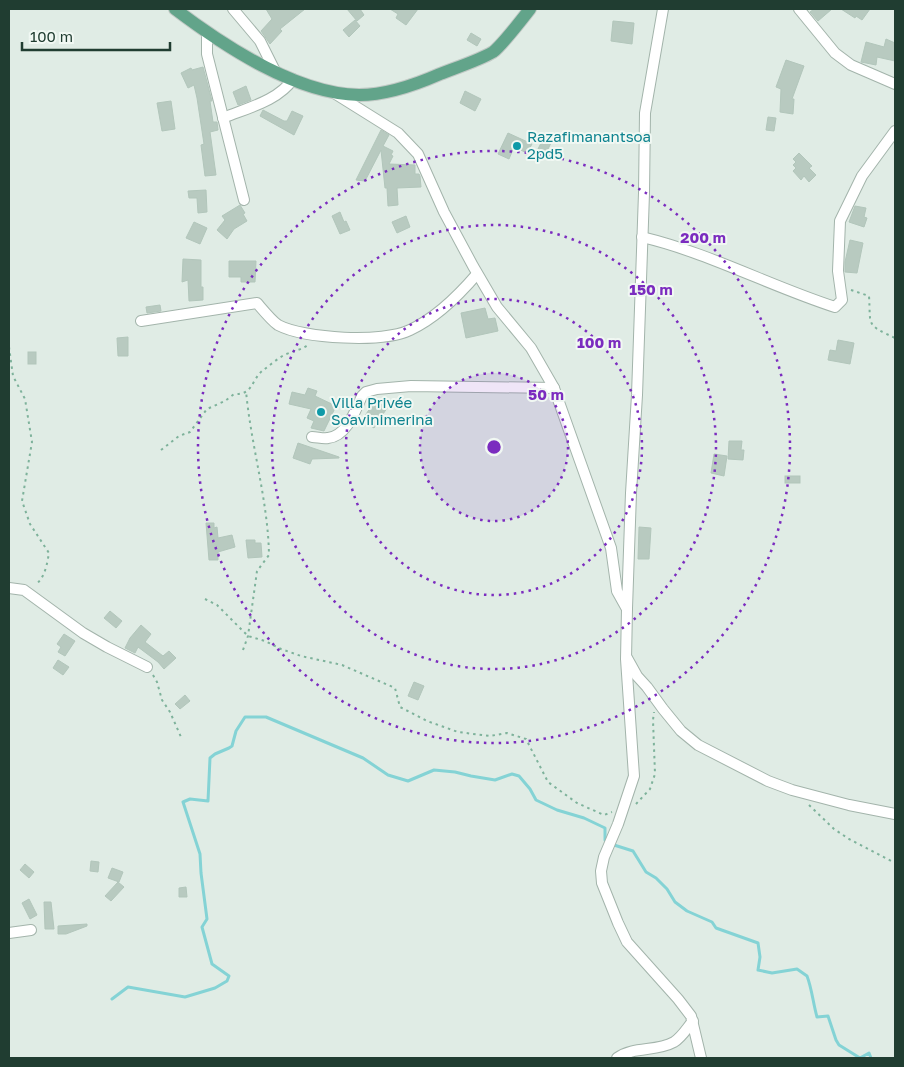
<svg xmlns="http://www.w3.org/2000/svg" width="904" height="1067" font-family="'Golos Text',sans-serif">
<rect width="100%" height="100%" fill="#e0ece5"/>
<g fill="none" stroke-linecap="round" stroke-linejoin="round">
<!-- stream -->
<g stroke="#84d3d5" stroke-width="3">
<path d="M614,845L633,851L646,872L656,878L667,889L675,902L687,911L712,922L716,928L758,943L760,957L758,970L772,973L797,969L807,976C812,989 813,1003 817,1017L828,1016L836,1040L839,1045L860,1058L869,1053L871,1058"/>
<polyline points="112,999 128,987 185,997 215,988 227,981 229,976 212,964 202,927 207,919 201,873 200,854 183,802 190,799 208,801 210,758 215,754 229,748 232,746 236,731 245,717 266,717 363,758 388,775 408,781 434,770 455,772 471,776 495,780 512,774 519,776 530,789 536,800 557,810 584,818 605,828 605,840"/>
</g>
</g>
<!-- building -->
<g fill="#b8cac0" stroke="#b2c6bb">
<polygon points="266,9 305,9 280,29 282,31 270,44 261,31 272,19"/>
<polygon points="347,9 360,9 364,15 357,21"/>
<polygon points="390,9 418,9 406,25 396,18 398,14"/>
<polygon points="814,9 832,9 818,21 810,12"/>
<polygon points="841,9 870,9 862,20 856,16 855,18"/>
<polygon points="355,20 360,26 349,37 343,30"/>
<polygon points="613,21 634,23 632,44 611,41"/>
<polygon points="471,33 481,39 477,46 467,40"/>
<polygon points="886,39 895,43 895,61 877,57 876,65 861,62 866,42 884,47"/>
<polygon points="786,60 804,66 792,99 794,99 793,114 780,112 781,89 776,87"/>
<polygon points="203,67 212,101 210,101 213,122 217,122 218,130 210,132 216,175 205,176 201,145 204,144 197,98 194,85 188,88 181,73 191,68 192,70"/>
<polygon points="246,86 251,100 238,105 233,92"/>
<polygon points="465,91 481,99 475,111 460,103"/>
<polygon points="171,101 175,129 162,131 157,103"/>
<polygon points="263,110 284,121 287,121 292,111 303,116 294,135 260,116"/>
<polygon points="768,117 776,118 774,131 766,130"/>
<polygon points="381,130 389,135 383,146 393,151 391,155 393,156 389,164 415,165 415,174 419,174 420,176 421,187 397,188 398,205 388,206 387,188 385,188 381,150 365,181 356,180"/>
<polygon points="508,133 532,144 527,153 514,147 509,159 498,154"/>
<polygon points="544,137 552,141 546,153 538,149"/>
<polygon points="799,153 812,166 809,168 816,175 809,182 804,176 801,180 793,171 796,168 793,165 796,162 793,159"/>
<polygon points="206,190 207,212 198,213 197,198 189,198 188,191"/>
<polygon points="240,205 245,213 243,214 247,221 234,229 227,239 217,230 225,220 222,216"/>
<polygon points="855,206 866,208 864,217 867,218 864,227 849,222"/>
<polygon points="340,212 344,222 346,221 350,230 340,234 332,216"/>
<polygon points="406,216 410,227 397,233 392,222"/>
<polygon points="194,222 207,228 200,244 186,238"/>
<polygon points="850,240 863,243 857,273 845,272 845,262"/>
<polygon points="183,259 201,260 201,287 203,287 203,300 189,301 188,280 182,282"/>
<polygon points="229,261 256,261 255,282 241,282 241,277 229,277"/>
<polygon points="160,305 161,311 147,313 146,307"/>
<polygon points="485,308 488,319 495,318 498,331 466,338 461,313"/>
<polygon points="128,337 128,356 118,356 117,338"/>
<polygon points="838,340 854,343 850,364 828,360 830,350 836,351"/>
<rect x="28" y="352" width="8" height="12"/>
<polygon points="308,388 317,391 315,396 336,406 324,431 311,428 314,421 307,418 311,409 289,404 292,392 305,395"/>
<polygon points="375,401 387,408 374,428 362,420"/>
<polygon points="729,441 742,441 741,450 744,450 743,460 728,459"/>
<polygon points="298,443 339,457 339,458 312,459 310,464 293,458"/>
<polygon points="714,454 727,456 724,476 711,473"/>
<rect x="785" y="476" width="15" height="7"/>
<polygon points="206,523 214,523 214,528 217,527 218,538 232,535 235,547 218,552 218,560 209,560"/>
<polygon points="639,527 651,528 649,559 638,559"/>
<polygon points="246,540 255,540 255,543 261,543 262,557 248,558"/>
<polygon points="110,611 122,621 116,628 104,618"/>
<polygon points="141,625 151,634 145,642 163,656 169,651 176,658 164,669 158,662 138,647 135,653 125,648 130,638"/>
<polygon points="64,634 75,641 65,656 58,652 61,647 57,644"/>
<polygon points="58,660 69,667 63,675 53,668"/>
<polygon points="414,682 424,686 418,700 408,696"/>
<polygon points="185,695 190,701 180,709 175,704"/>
<polygon points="91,861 99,862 98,872 90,871"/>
<polygon points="25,864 34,872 29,878 20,870"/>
<polygon points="112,868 123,872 119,882 108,878"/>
<polygon points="118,882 124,887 111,901 105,896"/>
<polygon points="186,887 187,897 179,897 179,888"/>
<polygon points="29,899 37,915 30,919 22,903"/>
<polygon points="44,902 51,902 54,929 45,929"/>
<polygon points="87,924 87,926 66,934 58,934 58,926"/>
</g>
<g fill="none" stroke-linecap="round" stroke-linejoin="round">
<!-- minor casing -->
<g stroke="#a3b4ab" stroke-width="12">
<g id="minor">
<polyline points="233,9 260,41 275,71"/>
<polyline points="799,9 835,53 851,65 895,84"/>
<polyline points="207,32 207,54 244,200"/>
<polyline points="334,93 398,133 418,154 444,212 473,266 497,307 531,348 554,388 611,548 617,591 627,609 626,659 634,776 618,824 604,857 601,871 602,883 618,923 627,942 678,999 691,1016 701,1058"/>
<path d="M223,118C247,108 278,101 293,79"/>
<path d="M642,237C709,253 770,286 835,307L842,300L838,271L840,221L862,176L895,131"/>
<path d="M141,321L257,303C263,310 271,320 278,325C305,339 383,343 410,330C436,318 459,295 477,274"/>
<path d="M312,437C317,437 323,439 328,438C347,436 355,411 362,396L366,392L377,389L411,386L554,388"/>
<polyline points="9,588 24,590 83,633 107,647 147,667"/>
<polyline points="627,608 631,493 637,395 644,193 645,113 663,9"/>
<polyline points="627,658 637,676 647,687 663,709 681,731 698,745 768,781 792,790 849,805 895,814"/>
<polyline points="9,933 31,930"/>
<path d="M617,1058C634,1046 656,1052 674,1042C682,1037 687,1028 693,1021"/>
</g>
</g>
<!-- major casing -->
<g stroke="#c1c9c5" stroke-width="14">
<path id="major" d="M175,9C224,46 296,94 359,95C387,95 415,85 440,74C455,68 480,60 493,52C501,46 523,18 530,9"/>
</g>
<!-- path -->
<g stroke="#7eb29b" stroke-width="2" stroke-dasharray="2.5 4" stroke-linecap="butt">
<path d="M851,290L869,296C871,326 865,324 895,338"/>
<path d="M9,347L13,376L25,399L32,442L22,501L30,524L49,553C47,564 45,578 35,585"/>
<path d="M161,450L179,436L190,432L207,409L225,401L234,394C253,395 251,381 262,371C269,366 277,359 284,355C293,351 302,350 309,344"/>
<polyline points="205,599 217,605 248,636 265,641 281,649 301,656 342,665 395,688 400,707 427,721 458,732 490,736 507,733 526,739 548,782 577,803 604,815 612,812"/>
<path d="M243,650L248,636L257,571L269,555C268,500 251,446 246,391"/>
<polyline points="153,675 157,682 162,700 170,712 181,737"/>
<polyline points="636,804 650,789 655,774 653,720 654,712"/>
<polyline points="809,805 834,829 849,839 895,863"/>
</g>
<!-- minor -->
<use href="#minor" stroke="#fff" stroke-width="10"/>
<!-- major -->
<use href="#major" stroke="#62a48a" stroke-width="12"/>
</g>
<!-- distance rings -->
<circle cx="494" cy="447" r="74" fill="#7b2cbf" fill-opacity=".12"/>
<g fill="none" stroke="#7b2cbf" stroke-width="2.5" stroke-dasharray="2.5 5">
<circle cx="494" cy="447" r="74"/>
<circle cx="494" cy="447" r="148"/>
<circle cx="494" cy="447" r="222"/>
<circle cx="494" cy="447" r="296"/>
</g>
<!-- markers -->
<g fill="#0f9aa8" stroke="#f1f8f3" stroke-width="2">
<circle cx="517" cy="146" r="5"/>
<circle cx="321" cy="412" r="5"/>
</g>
<g text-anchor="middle" stroke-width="4" stroke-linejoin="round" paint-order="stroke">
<!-- culture labels -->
<g font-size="15" fill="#0d838f" stroke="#f1f8f3" text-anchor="start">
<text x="527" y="142">Razafimanantsoa<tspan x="527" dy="17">2pd5</tspan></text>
<text x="331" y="408">Villa Privée<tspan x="331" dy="17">Soavinimerina</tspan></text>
</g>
</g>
<circle cx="494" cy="447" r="8" fill="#7b2cbf" stroke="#f1f8f3" stroke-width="2.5"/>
<g font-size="15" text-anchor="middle" font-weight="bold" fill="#7b2cbf" stroke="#f1f8f3" stroke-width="4" stroke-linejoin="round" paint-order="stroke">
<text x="703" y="243">200 m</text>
<text x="651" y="295">150 m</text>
<text x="599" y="348">100 m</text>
<text x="546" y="400">50 m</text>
</g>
<!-- border -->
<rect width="904" height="1067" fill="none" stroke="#203d31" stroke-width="20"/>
<!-- scale -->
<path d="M22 42v8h148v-8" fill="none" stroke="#203d31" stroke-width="2.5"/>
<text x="30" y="42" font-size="15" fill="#203d31" stroke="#f1f8f3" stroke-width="4" paint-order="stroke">100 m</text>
</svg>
